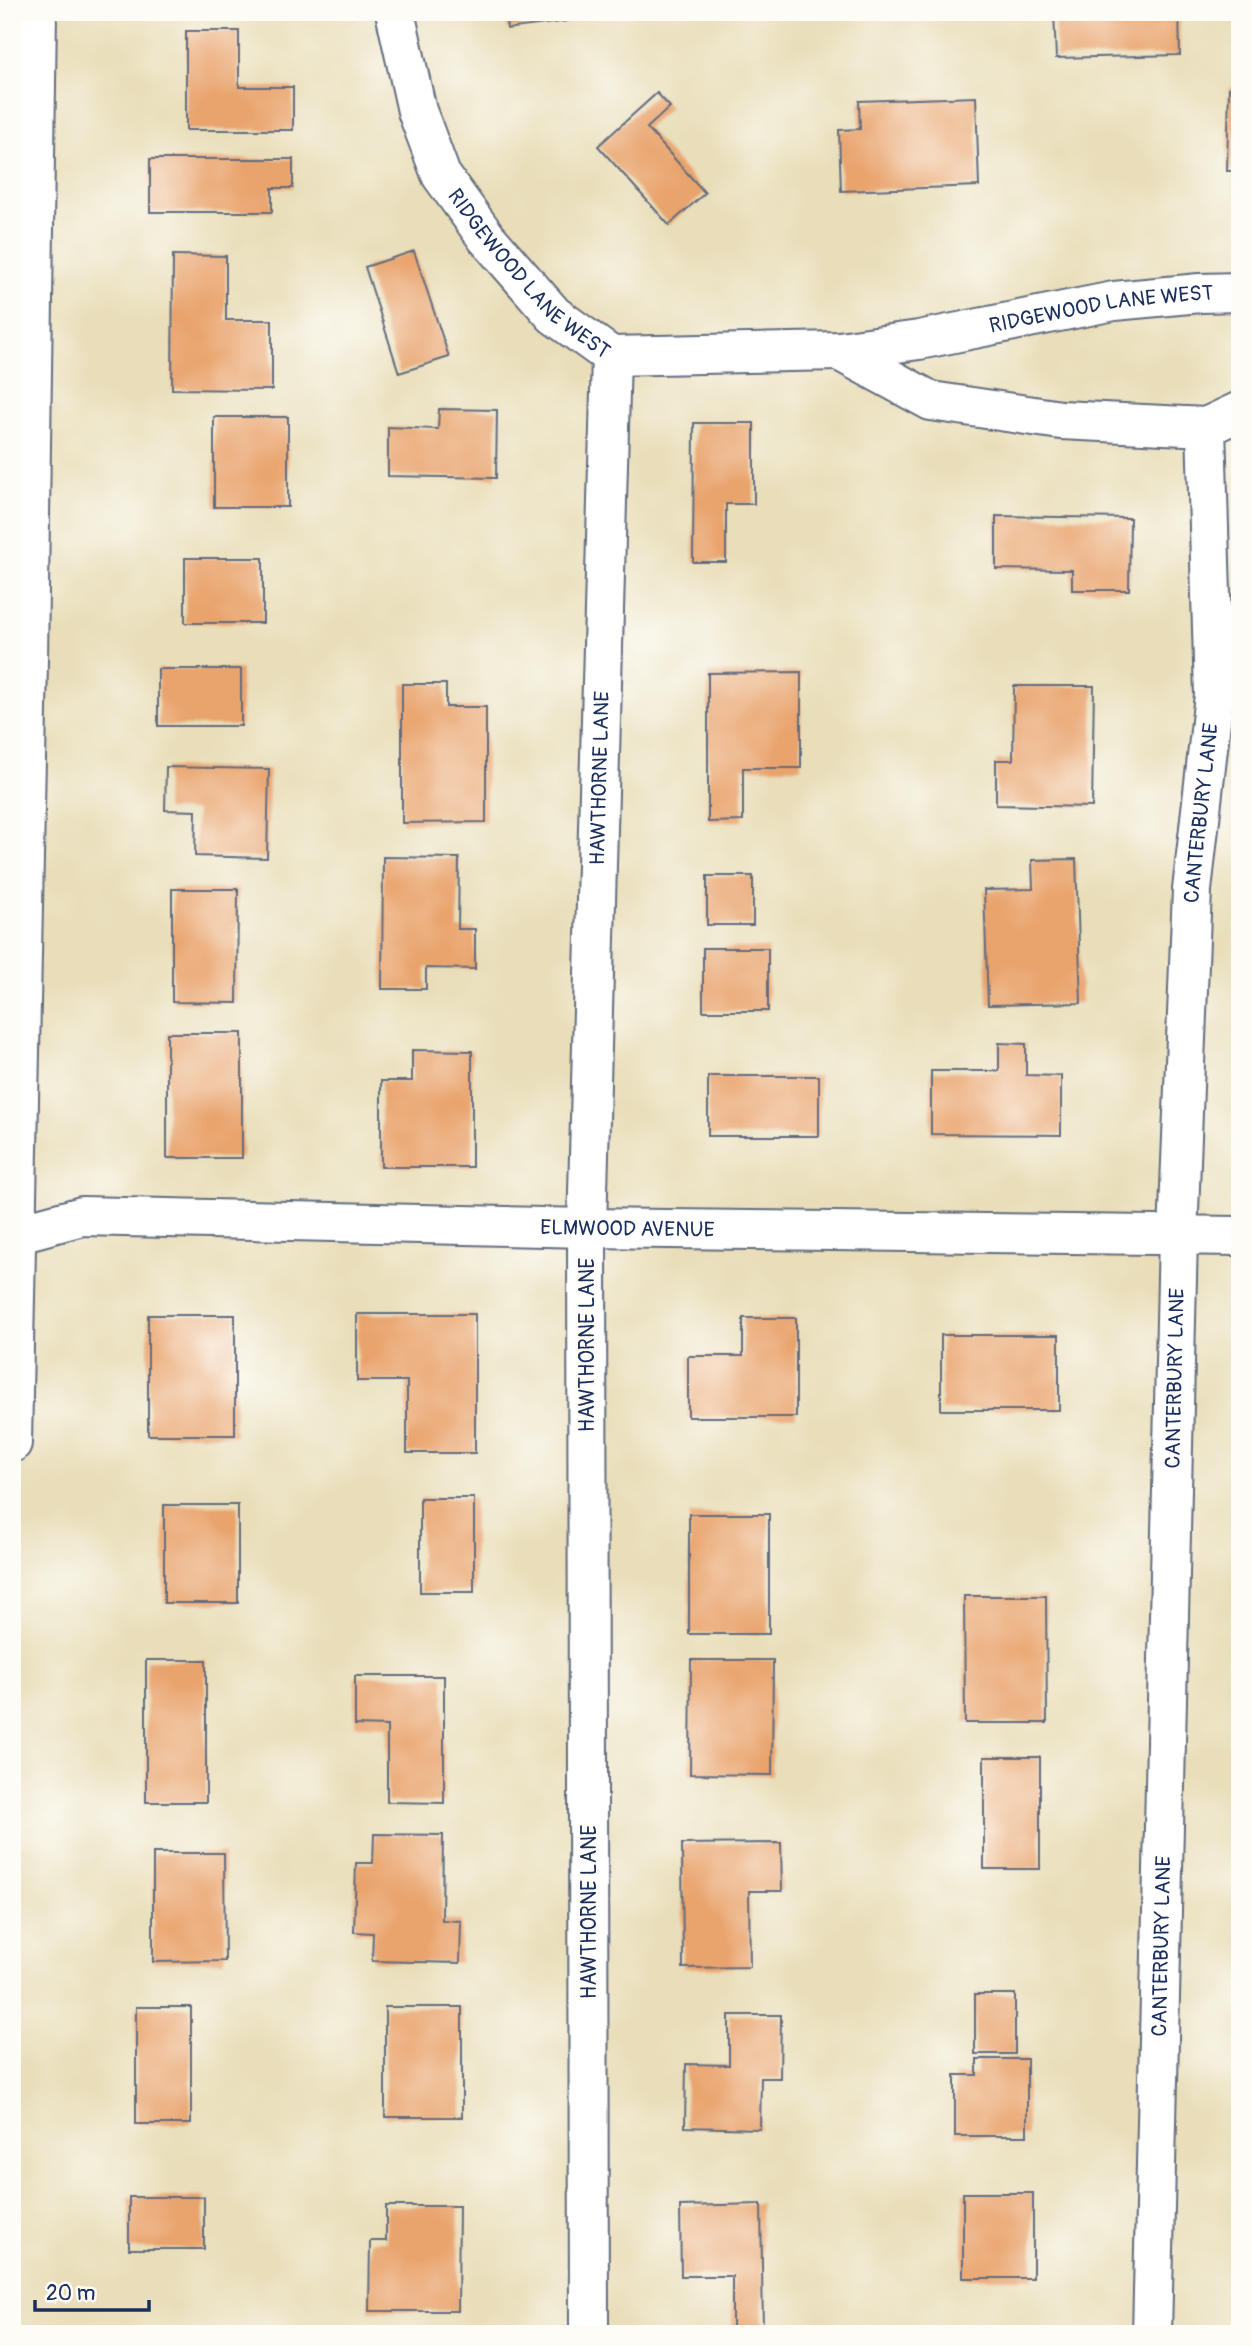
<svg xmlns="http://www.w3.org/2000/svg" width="1252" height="2346" font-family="Pangolin,sans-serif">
<rect width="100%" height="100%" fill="#fdfcf7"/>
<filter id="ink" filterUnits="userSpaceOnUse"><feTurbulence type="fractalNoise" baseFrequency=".0143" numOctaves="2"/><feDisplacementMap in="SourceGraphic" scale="14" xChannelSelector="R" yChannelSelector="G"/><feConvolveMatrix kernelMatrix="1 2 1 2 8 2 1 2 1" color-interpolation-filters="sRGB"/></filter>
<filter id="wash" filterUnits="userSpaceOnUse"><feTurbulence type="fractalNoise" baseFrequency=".00686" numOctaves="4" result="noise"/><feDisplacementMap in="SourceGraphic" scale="28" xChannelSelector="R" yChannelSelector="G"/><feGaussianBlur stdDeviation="1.57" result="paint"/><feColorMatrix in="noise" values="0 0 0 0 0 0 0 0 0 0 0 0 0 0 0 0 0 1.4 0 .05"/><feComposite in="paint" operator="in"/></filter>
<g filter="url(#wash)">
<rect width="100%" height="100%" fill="#e9deb9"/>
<g id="blocks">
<!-- building -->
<g fill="#e9a36c">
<polygon points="505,12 567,12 568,21 507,29"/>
<polygon points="1054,12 1179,12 1180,55 1056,58"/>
<polygon points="186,31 239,31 239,87 293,87 293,130 186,130"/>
<polygon points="1229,88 1240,88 1240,171 1227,171"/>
<polygon points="657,93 670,107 647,128 705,193 669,225 598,146"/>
<polygon points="976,97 979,186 841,191 839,130 860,129 859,101"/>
<polygon points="150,159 293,159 293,188 272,188 272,212 150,212"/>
<polygon points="414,251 449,357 399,373 365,267"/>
<polygon points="173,255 226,256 226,320 272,320 272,390 172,389"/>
<polygon points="439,409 497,410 496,478 388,476 388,427 438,429"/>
<rect x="214" y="417" width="74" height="90"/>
<polygon points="694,423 754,423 754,504 726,504 726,562 693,562"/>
<polygon points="996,516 1130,518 1129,590 1072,590 1072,570 996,569"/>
<rect x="185" y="558" width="78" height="65"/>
<rect x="158" y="669" width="83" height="57"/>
<polygon points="801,672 801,768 743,768 743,821 708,822 708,673"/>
<polygon points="402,684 446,684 446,707 486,707 486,822 402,823"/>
<polygon points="1014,686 1094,686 1092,807 996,805 996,760 1013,760"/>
<polygon points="166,767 269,769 267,858 195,856 196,811 165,810"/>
<polygon points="383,857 459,858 458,929 475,929 475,969 426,968 426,989 382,989"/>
<polygon points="1076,859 1081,1003 988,1005 984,890 1033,889 1032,860"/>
<rect x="707" y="876" width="46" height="49"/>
<polygon points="172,889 238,889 237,1003 172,1002"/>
<rect x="703" y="948" width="65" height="63"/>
<rect x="167" y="1033" width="75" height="125"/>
<polygon points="999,1043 1026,1044 1026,1075 1061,1076 1061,1135 931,1134 931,1071 999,1071"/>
<polygon points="412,1050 472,1051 472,1167 381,1167 381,1081 412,1081"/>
<rect x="708" y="1076" width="111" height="60"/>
<polygon points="357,1314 475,1314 475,1453 407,1453 407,1381 357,1381"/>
<rect x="148" y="1315" width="87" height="120"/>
<polygon points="743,1318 796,1318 796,1417 688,1417 688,1356 743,1356"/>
<rect x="941" y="1335" width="118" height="75"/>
<rect x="420" y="1498" width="54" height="94"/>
<rect x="164" y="1505" width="74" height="98"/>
<rect x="689" y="1514" width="80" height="120"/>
<polygon points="964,1596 1046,1596 1047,1723 965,1723"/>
<rect x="146" y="1660" width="60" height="142"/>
<polygon points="691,1660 773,1660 772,1775 690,1774"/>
<polygon points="355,1676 444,1676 444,1803 387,1802 387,1726 355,1725"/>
<rect x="984" y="1757" width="56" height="112"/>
<polygon points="374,1834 443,1835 442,1920 461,1921 460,1963 372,1961 373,1933 354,1932 356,1863 373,1863"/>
<polygon points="781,1843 782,1891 749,1891 750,1967 683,1968 682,1844"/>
<polygon points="153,1853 224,1853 225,1961 153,1962"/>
<rect x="975" y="1994" width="40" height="60"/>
<rect x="136" y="2007" width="55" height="117"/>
<rect x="385" y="2007" width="77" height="110"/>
<polygon points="729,2015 781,2015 780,2078 761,2078 760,2129 685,2127 686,2064 729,2065"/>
<polygon points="977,2059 1027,2059 1027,2136 955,2136 955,2075 977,2075"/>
<rect x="963" y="2193" width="70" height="85"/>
<rect x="129" y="2197" width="75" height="52"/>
<polygon points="761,2204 763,2329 732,2329 732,2276 681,2276 680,2206"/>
<polygon points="386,2206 459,2206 458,2311 369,2311 370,2241 386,2241"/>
</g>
</g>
</g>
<g filter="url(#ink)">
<use href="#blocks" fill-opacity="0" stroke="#636c7e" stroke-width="2"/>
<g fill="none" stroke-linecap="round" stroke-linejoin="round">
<!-- minor casing -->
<g stroke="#636c7e" stroke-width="42">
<g id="minor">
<path id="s1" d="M395,12L417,111L441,175L486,237L554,315L611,356L839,351L919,340L1114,301L1200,293L1240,292"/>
<polyline points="839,351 931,401 1061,420 1206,427 1240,411"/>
<path id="s2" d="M12,1235L82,1216L587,1228L1240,1236"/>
<path id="s3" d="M589,2334L587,1228L611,356"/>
<path id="s4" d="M1152,2334L1178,1236L1192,890L1214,695L1206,427"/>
</g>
</g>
<!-- tertiary casing -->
<g stroke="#636c7e" stroke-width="42">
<polyline id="tertiary" points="12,1443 28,661 37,12"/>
</g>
<!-- minor -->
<use href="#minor" stroke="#fff" stroke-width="38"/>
<!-- tertiary -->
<use href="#tertiary" stroke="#fff" stroke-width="38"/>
</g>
</g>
<g text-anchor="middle" stroke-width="5" stroke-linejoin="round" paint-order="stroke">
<!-- street labels -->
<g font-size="21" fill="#1b2f5e" stroke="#fdfcf7">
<text dy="7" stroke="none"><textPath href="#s1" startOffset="303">RIDGEWOOD LANE WEST</textPath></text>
<text dy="7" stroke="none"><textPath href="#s1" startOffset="914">RIDGEWOOD LANE WEST</textPath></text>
<text dy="7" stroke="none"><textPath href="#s3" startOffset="1556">HAWTHORNE LANE</textPath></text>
<text dy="7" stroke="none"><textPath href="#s4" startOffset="1522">CANTERBURY LANE</textPath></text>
<text dy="7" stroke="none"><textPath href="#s2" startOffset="618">ELMWOOD AVENUE</textPath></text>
<text transform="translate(587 1345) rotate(-90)" y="7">HAWTHORNE LANE</text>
<text dy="7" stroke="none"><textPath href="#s4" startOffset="956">CANTERBURY LANE</textPath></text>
<text transform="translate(589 1912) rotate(-90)" y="7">HAWTHORNE LANE</text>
<text dy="7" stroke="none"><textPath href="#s4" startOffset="388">CANTERBURY LANE</textPath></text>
</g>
</g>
<!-- margin -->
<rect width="1252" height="2346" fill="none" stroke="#fdfcf7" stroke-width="42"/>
<!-- scale -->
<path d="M35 2300v10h114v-10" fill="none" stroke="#1b2f5e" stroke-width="3.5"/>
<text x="46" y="2300" font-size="21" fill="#1b2f5e" stroke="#fdfcf7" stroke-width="5" paint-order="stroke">20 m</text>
</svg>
